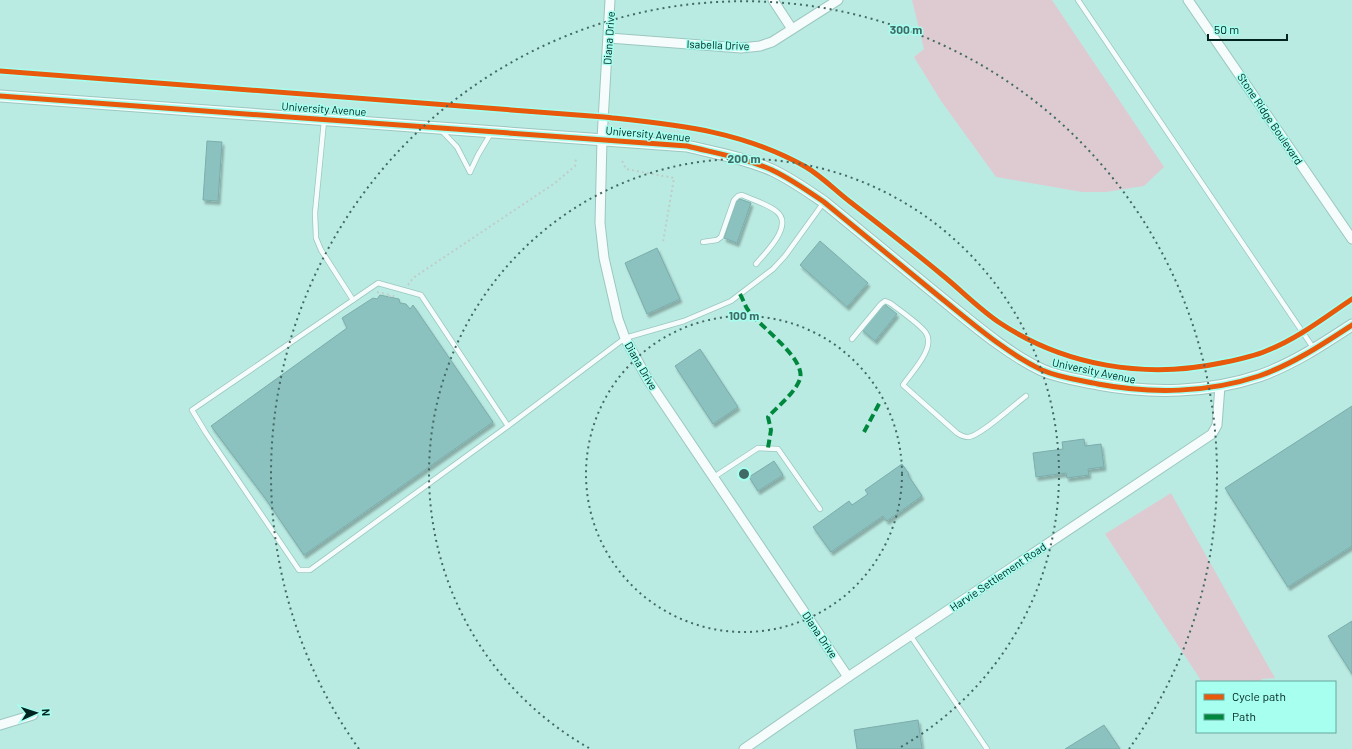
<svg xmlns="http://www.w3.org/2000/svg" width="1352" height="749" font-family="Barlow,sans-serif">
<defs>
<filter id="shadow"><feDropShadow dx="2" dy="3.5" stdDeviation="1" flood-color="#0004"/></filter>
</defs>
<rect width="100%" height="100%" fill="#baebe2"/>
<!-- green -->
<g fill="#decbd2">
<polygon points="912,0 1052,0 1164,167 1144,186 1106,192 1082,192 996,177 941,101 914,57 924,49"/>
<polygon points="1171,493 1275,678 1262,679 1260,682 1202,682 1105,534"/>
</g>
<!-- building -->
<g fill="#8bc1bf" stroke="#7badab" filter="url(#shadow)">
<polygon points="207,141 222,142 218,201 203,200"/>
<polygon points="737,198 751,203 737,243 724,238"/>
<polygon points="820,241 868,283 847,307 800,265"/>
<polygon points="657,248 680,299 647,314 625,263"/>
<polygon points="380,295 399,299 400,303 406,304 410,309 413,305 493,422 304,555 265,498 211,426 347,328 342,318 373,298 377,299"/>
<polygon points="883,303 897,314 875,341 861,329"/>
<polygon points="700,349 738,407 713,424 675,366"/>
<polygon points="1352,406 1352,546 1288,587 1225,488"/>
<polygon points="1084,439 1085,446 1101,444 1104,467 1088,469 1089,475 1067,478 1066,473 1036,477 1033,453 1063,449 1062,442"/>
<polygon points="774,461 783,475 758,491 749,477"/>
<polygon points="902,464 909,474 908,475 922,496 887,521 883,516 831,552 813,527 849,501 852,505 868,494 865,490"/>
<polygon points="1352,621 1352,674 1328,636"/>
<polygon points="918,720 922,749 857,749 854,730"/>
<polygon points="1104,725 1120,749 1065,749"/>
</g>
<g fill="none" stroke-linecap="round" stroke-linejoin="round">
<!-- service casing -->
<g stroke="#9bc7c0" stroke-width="6">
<g id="service">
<polyline points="1078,0 1314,349"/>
<polyline points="324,121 315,213 316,238 321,250 353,300 192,410 206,433 299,570 310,570 508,426"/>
<polyline points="440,129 457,147 470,172"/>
<polyline points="470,172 478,155 491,133"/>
<path d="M703,242L717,240L721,237L734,200L738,196L742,195C753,200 767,204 776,211C795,225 765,253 756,264"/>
<polyline points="353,300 378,283 421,295 508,426 625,338 684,321 731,301 773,269 785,256 824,202"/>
<path d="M852,339L881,304L885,301L890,303C898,309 921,325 926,333C936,348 911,373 903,385L957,433C960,435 964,437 968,437C979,437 1015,404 1026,396"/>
<polyline points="714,477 758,448 778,449 820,509"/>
<polyline points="910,635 987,749"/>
</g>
</g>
<!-- minor casing -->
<g stroke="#9bc7c0" stroke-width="11">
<g id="minor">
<polyline points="610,0 602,139 600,223 604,258 618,319 625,338 648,380 848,677"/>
<polyline points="773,0 792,29"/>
<polyline points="1188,0 1352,239"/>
<polyline points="609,38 741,48 760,46 772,42 838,0"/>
<polyline points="0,725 33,715"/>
<polyline points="744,749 848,677 1212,434 1217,425 1220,386"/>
</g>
</g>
<!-- tertiary casing -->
<g stroke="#9bc7c0" stroke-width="13">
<path id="tertiary" d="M0,96L687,146C715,153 745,158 772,170C791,179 808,191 824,202C863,234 902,266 941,298C972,323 1006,353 1042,370C1060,378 1080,380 1098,384C1151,394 1208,393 1259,376C1293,364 1323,344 1352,325"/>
</g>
<!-- path -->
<g stroke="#becdca" stroke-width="2" stroke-dasharray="2 3" stroke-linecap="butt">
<polyline points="622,161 626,169 674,178 663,242"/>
<polyline points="408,285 413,278 555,183 575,166 576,158"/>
<polyline points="377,292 390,295"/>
<polyline points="389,297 390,295 394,296"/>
</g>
<!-- service -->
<use href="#service" stroke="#f5fcfb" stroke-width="4.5"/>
<!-- minor -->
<use href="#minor" stroke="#f5fcfb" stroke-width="9"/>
<!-- tertiary -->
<use href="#tertiary" stroke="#f5fcfb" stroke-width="11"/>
<!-- quiet -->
<g stroke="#00873e" stroke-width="4" stroke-dasharray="8 4" stroke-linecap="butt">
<path d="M740,294C743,299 745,306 748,310C760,327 806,358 800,379C795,393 778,406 768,417L771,430L768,448"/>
<polyline points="864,432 880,402"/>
</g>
<!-- cycleway casing -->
<g stroke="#a6ffef" stroke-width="8">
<g id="cycleway">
<path d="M0,71L604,117C677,125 740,130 806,167C821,176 835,190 849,201C880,225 911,249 941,274C961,290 979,309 1000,323C1065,366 1145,379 1221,363C1236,360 1252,357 1266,351C1297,339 1324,318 1352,299"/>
<path d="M0,96L687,146C715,153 745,158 772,170C791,179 808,191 824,202C863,234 902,266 941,298C972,323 1006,353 1042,370C1060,378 1080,380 1098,384C1151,394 1208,393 1259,376C1293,364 1323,344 1352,325"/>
</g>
</g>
<!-- cycleway -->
<use href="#cycleway" stroke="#e8590c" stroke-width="5"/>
</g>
<!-- distance rings -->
<g fill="none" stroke="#416a64" stroke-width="2" stroke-dasharray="2 4">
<circle cx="744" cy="474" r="158"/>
<path d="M589 748A315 315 0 1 1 899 748"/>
<path d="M359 749A473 473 0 1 1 1129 749"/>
</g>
<g text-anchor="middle" stroke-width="3" stroke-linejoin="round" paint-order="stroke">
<!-- street labels -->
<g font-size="11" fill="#002520" stroke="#a6ffef">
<text transform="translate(609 38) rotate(-86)" y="4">Diana Drive</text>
<text transform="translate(718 45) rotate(2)" y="4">Isabella Drive</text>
<text transform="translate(324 109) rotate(4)" y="4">University Avenue</text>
<text transform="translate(1270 119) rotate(56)" y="4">Stone Ridge Boulevard</text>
<text transform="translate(648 134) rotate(5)" y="4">University Avenue</text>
<text transform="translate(641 366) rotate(60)" y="4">Diana Drive</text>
<text transform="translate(1094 371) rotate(12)" y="4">University Avenue</text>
<text transform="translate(998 577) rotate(-34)" y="4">Harvie Settlement Road</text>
<text transform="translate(820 635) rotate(56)" y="4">Diana Drive</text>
</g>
</g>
<circle cx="744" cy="474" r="6" fill="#416a64" stroke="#a6ffef" stroke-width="2"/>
<g font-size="12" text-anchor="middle" font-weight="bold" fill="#416a64" stroke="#a6ffef" stroke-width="3" stroke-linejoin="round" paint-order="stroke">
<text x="906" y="34">300 m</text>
<text x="744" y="163">200 m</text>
<text x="744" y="320">100 m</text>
</g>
<!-- legend -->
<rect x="1196" y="681" width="140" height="52" fill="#a6ffef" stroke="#64a89c"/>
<rect x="1204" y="694" width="20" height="6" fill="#e8590c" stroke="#64a89c"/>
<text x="1232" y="701" font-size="12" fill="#002520">Cycle path</text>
<rect x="1204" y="714" width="20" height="6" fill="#00873e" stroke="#64a89c"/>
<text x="1232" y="721" font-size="12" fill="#002520">Path</text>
<!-- north arrow -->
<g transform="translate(36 713) rotate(87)" stroke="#a6ffef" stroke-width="3" paint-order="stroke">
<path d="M0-3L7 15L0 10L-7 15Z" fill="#002520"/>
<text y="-6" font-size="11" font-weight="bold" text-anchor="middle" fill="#002520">N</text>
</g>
<!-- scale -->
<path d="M1208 34v6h79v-6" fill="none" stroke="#002520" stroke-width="2"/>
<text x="1214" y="34" font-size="12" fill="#002520" stroke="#a6ffef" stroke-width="3" paint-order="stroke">50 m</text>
</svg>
